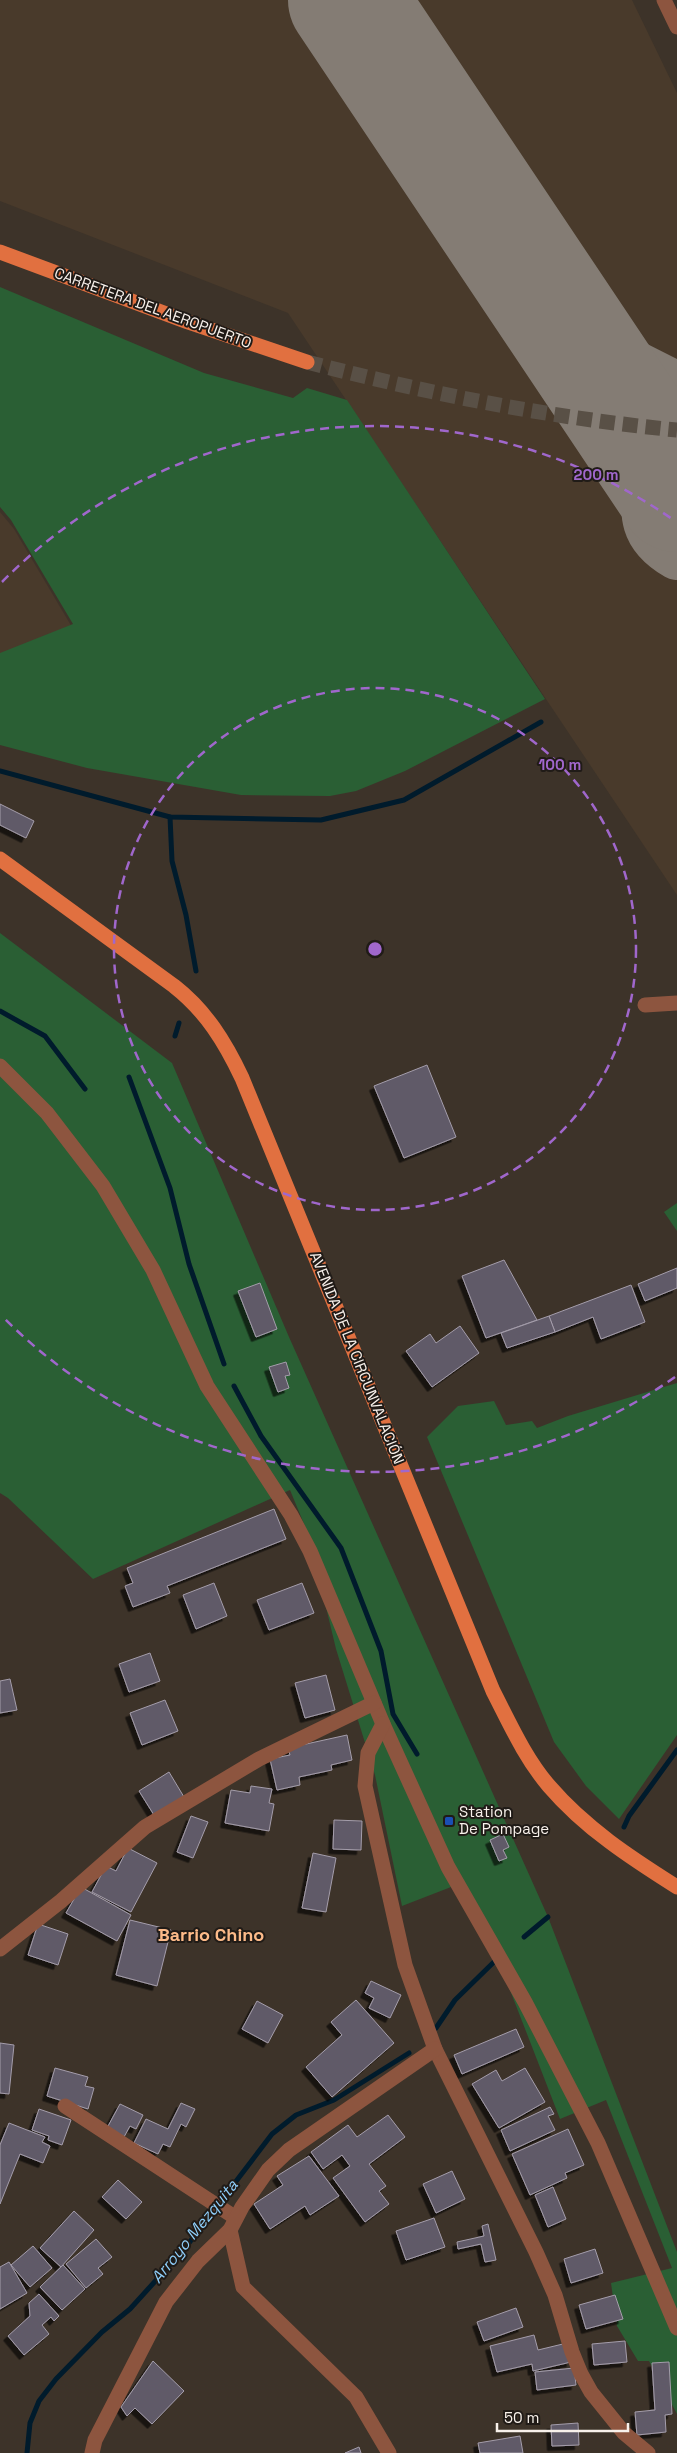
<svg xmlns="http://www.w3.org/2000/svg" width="677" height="2453" font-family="'Space Grotesk',sans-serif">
<defs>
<filter id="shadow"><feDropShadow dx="-4.5" dy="4.5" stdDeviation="0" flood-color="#0009"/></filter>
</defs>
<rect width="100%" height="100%" fill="#3d3329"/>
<!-- built -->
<g fill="#493a2b">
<polygon points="0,0 632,0 677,93 677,895 288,313 0,201"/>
<polygon points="0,512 14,529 76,634 0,663"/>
</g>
<!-- green -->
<g fill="#2a5f34">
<polygon points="0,287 204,373 293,398 307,388 347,400 545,699 405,771 356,791 330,796 241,795 87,768 0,745 0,653 73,624 11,520 0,507"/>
<polygon points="0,933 172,1063 289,1337 548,1917 677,2252 677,2414 649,2361 638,2361 617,2326 611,2283 672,2268 606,2100 560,2119 503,1972 464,1882 402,1906 375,1775 336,1649 309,1536 290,1490 93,1579 8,1498 0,1493"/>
<polygon points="677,1203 677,1231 664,1212"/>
<polygon points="677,1383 677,1735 619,1819 586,1786 554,1742 427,1437 458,1406 494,1401 506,1425 532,1421 537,1428 568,1416"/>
</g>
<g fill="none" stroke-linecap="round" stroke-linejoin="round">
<!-- stream -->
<g stroke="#001b2c" stroke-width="5">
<polyline points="0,771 170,817 321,820 404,800 541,722"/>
<polyline points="170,817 172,861 186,915 196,971"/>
<polyline points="0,1011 45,1036 85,1089"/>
<polyline points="175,1036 179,1023"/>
<polyline points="129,1077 170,1188 189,1264 224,1364"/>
<polyline points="234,1386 261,1436 341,1548 381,1651 393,1714 417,1754"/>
<polyline points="624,1827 629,1816 677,1750"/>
<polyline points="524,1937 548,1917"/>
<polyline points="436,2028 455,2000 498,1958"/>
<polyline points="27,2453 30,2423 39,2401 56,2379 102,2332 130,2309 159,2277 189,2243 272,2134 296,2115 334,2100 409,2053"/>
</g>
<!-- taxiway -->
<g stroke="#847c74" stroke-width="48">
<polyline points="539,286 580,337 677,386"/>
<path d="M646,446C658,488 622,524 677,556"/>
</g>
<!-- runway -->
<polyline stroke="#847c74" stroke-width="118" points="347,0 677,493"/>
</g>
<!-- building -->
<g fill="#605a67" stroke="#a49dab" filter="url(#shadow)">
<polygon points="0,804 34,821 26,838 0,825"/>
<polygon points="427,1065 456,1137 404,1158 374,1086"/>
<polygon points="504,1260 537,1320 486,1338 462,1276"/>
<polygon points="677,1268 677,1288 645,1301 638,1284"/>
<polygon points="260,1283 277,1329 256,1337 238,1291"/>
<polygon points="631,1285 645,1322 601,1339 593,1317 555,1332 549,1316"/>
<polygon points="549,1316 555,1332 507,1348 501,1333"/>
<polygon points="460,1326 479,1353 432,1387 406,1351 430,1334 436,1343"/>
<polygon points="286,1362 290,1375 285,1376 289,1388 278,1392 269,1367"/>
<polygon points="274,1509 286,1539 167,1586 170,1593 133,1607 125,1586 133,1583 127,1568"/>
<polygon points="214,1583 227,1616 196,1629 183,1595"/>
<polygon points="302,1583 314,1613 269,1630 257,1600"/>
<polygon points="150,1653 160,1681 129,1692 119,1664"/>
<polygon points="326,1675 335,1710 305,1718 295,1683"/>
<polygon points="10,1679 17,1710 0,1713 0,1681"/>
<polygon points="165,1700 178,1731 142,1745 130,1713"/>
<polygon points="347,1735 352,1760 331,1765 332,1770 299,1777 300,1785 277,1790 270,1759 290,1755 288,1748"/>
<polygon points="169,1772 184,1797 154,1815 139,1791"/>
<polygon points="251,1786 272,1789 269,1803 274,1804 269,1831 225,1823 231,1790 250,1793"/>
<polygon points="191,1816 208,1822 193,1858 177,1852"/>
<polygon points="334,1820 362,1821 361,1850 333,1849"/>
<polygon points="503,1834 509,1847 503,1850 507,1858 499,1861 490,1840"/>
<polygon points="128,1848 157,1863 131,1912 92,1892 106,1866 116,1871"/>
<polygon points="313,1853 336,1858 326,1912 302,1908"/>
<polygon points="81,1887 131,1915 117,1941 66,1913"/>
<polygon points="130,1920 171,1930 157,1986 116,1975"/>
<polygon points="38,1924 68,1934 58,1965 28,1955"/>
<polygon points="371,1981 401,1995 390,2018 369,2008 374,1998 365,1993"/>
<polygon points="356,2000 394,2043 332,2097 306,2067 342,2035 331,2022"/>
<polygon points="257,2001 283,2015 268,2043 242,2029"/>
<polygon points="516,2029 524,2047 462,2074 454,2055"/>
<polygon points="0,2043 14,2045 9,2094 0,2093"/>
<polygon points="55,2068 88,2077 85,2086 94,2088 88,2109 47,2096"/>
<polygon points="525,2068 545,2102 499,2128 472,2084 496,2070 502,2081"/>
<polygon points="181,2103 195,2109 186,2127 181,2124 170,2147 163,2144 158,2154 134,2143 146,2119 168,2129"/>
<polygon points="120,2104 143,2115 136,2129 130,2126 124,2137 107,2128"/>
<polygon points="550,2107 554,2114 548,2116 555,2130 510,2151 501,2130"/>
<polygon points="39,2109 71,2120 62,2145 48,2140 49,2136 32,2130"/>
<polygon points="388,2115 405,2137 369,2164 386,2186 379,2191 389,2204 365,2222 333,2178 350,2166 342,2155 323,2169 311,2152 348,2125 357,2137"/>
<polygon points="9,2123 45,2137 42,2142 50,2146 43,2163 20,2154 0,2204 0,2145"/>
<polygon points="568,2129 584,2165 565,2173 567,2178 530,2195 512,2154"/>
<polygon points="309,2156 339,2196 310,2215 305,2206 270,2229 254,2204 283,2185 277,2176"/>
<polygon points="452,2171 465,2199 436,2213 423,2184"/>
<polygon points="118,2180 142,2202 126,2219 102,2197"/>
<polygon points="553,2187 566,2219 548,2227 535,2195"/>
<polygon points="74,2211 94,2230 61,2267 40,2248"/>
<polygon points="434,2218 445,2247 406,2260 396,2231"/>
<polygon points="488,2224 496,2260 485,2262 481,2244 458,2249 457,2242 484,2236 482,2226"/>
<polygon points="96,2239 112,2257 98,2268 103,2274 86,2288 66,2264"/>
<polygon points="33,2246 52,2268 30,2287 11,2265"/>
<polygon points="595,2249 603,2273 571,2283 564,2259"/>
<polygon points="9,2262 27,2293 0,2309 0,2267"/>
<polygon points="63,2265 85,2289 62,2310 40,2287"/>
<polygon points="39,2294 59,2316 54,2321 51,2317 42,2325 49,2334 24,2355 8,2336 30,2316 29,2303"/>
<polygon points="615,2295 623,2319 586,2329 579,2305"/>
<polygon points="516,2308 523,2327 484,2341 477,2322"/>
<polygon points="534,2335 538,2350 567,2343 571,2362 533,2371 532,2364 497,2372 490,2346"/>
<polygon points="625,2341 627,2362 594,2365 592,2344"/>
<polygon points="153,2361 184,2391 152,2424 135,2408 127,2416 121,2407"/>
<polygon points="669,2362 672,2414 665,2415 666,2432 637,2435 635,2412 655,2410 652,2363"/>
<polygon points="574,2368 576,2385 537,2390 535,2372"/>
<polygon points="578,2423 579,2445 552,2446 551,2425"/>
<polygon points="520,2436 523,2453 480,2453 478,2443"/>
<polygon points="359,2447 361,2453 345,2453"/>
</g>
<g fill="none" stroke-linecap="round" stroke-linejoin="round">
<!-- major-tunnel -->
<path stroke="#595046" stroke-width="15" stroke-dasharray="15 8" stroke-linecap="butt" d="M307,362C430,394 551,418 677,430"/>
<!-- minor -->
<g stroke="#8d553f" stroke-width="15">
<polyline points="664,0 677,27"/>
<polyline points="645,1005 677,1003"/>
<polyline points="0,1066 47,1113 103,1186 153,1270 207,1386 291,1515 310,1551 383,1724 448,1867 525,2002 598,2143 677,2328"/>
<polyline points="383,1724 368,1753 365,1786 405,1965 435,2049 536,2252 555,2295 572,2352 581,2374 591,2392 624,2433 648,2453"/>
<polyline points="0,1949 61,1901 145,1827 259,1759 374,1703"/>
<polyline points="65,2106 236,2218"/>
<polyline points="230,2230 243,2287 356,2397 389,2453"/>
<polyline points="92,2453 95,2440 166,2302 198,2261 230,2230 242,2207 268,2170 289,2150 435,2049"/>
</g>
<!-- major -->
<g stroke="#e17040" stroke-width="15">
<polyline points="0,252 188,322 307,362"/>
<path d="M0,859L174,986C206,1011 225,1042 242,1078L493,1691C510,1724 525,1758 549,1786C585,1828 631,1858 677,1887"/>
</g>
</g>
<!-- distance rings -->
<g fill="none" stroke="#a067cc" stroke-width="2.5" stroke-dasharray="9 6">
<circle cx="375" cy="949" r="261"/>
<path d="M675 1377A523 523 0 0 1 2 1316M2 582A523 523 0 0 1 675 521"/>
</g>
<!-- markers -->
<rect fill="#1a4fb4" stroke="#201b17" stroke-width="2" x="444" y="1816" width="10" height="10" rx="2.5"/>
<g text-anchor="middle" stroke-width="4" stroke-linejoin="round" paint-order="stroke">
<!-- street labels -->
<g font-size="15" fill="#f8f1eb" stroke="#201b17">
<text transform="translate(153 308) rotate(20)" y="5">CARRETERA DEL AEROPUERTO</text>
<text transform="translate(357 1358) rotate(68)" y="5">AVENIDA DE LA CIRCUNVALACIÓN</text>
</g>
<!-- poi labels -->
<g font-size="15" fill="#f8f1eb" stroke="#201b17" text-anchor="start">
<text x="459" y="1817">Station<tspan x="459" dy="17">De Pompage</tspan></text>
</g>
<!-- water labels -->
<g font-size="16" font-style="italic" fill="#8fcffb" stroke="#201b17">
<text transform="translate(194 2231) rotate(-51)" y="6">Arroyo Mezquita</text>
</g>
<!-- quarter labels -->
<g font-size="18" font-weight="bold" fill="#fcba89" stroke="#201b17">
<text x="211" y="1941">Barrio Chino</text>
</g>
</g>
<circle cx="375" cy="949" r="8" fill="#a067cc" stroke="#201b17" stroke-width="2.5"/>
<g font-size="15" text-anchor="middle" font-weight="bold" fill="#a067cc" stroke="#201b17" stroke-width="4" stroke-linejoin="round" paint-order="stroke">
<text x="596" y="480">200 m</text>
<text x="560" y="770">100 m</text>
</g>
<!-- scale -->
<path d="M497 2423v8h131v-8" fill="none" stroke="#f8f1eb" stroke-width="2.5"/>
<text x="504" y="2423" font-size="15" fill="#f8f1eb" stroke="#201b17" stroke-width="4" paint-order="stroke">50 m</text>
</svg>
